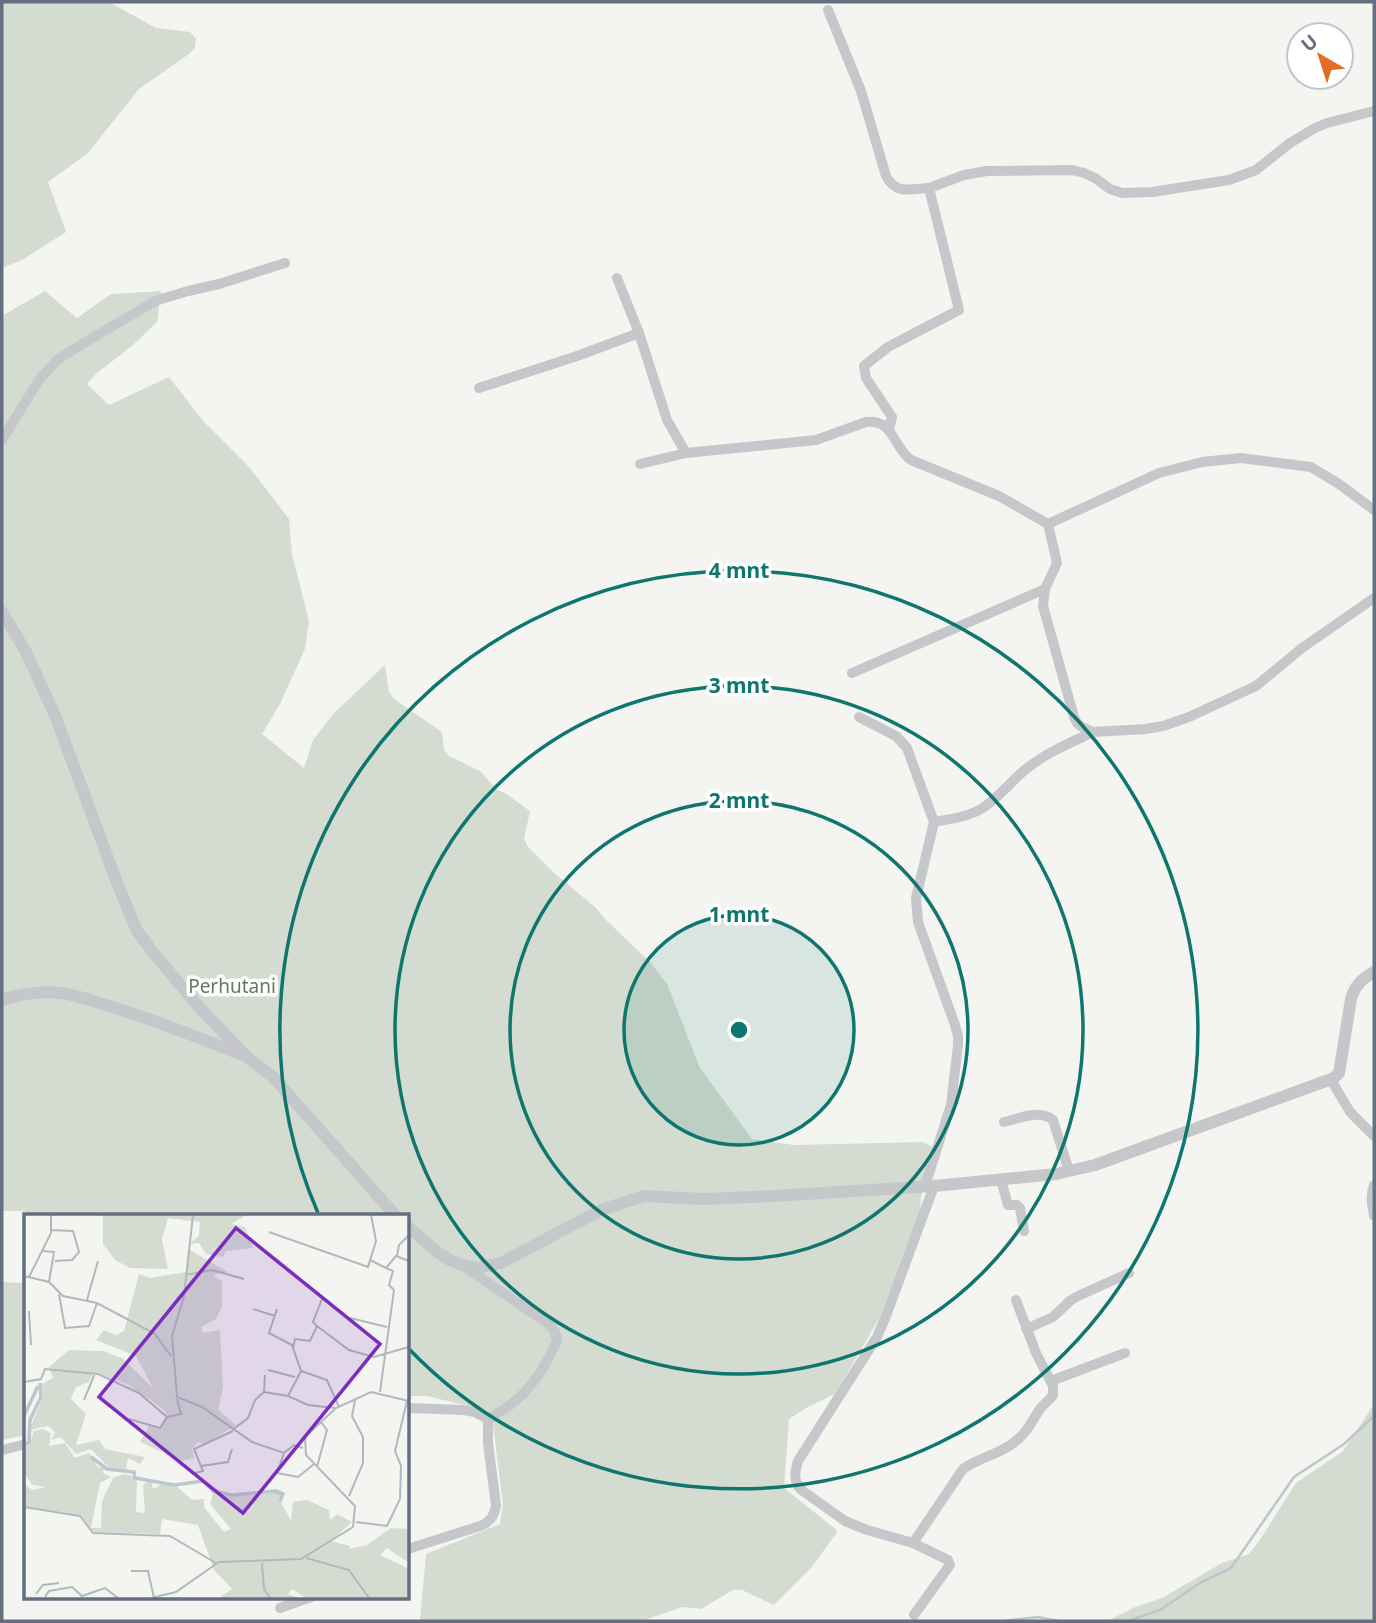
<svg xmlns="http://www.w3.org/2000/svg" width="1376" height="1623" font-family="'Noto Sans',sans-serif">
<rect width="100%" height="100%" fill="#f4f5f1"/>
<!-- green -->
<g fill="#d4dcd2">
<polygon points="2,2 109,2 156,28 190,32 196,39 195,48 189,54 139,89 87,154 48,182 66,232 22,260 2,268"/>
<polygon points="45,291 77,318 111,294 161,291 157,322 132,346 97,373 87,384 109,405 169,377 204,422 250,468 289,519 292,554 309,621 305,649 280,704 262,734 304,768 313,740 334,713 385,665 389,692 394,699 442,732 444,749 449,756 480,771 497,790 505,793 530,811 524,839 528,847 553,872 595,907 607,921 650,962 667,984 700,1068 752,1139 794,1145 923,1142 933,1147 921,1197 920,1211 880,1317 835,1394 806,1408 789,1419 784,1488 838,1531 811,1568 774,1605 742,1590 733,1590 701,1609 682,1607 642,1621 420,1621 426,1554 500,1524 503,1505 493,1424 488,1411 427,1396 408,1396 408,1215 41,1215 21,1211 2,1211 2,316"/>
<polygon points="2,1282 26,1283 26,1435 2,1440"/>
<polygon points="1374,1404 1374,1621 1107,1621 1135,1607 1162,1598 1222,1563 1249,1554 1261,1538 1296,1483 1343,1451"/>
</g>
<g fill="none" stroke-linecap="round" stroke-linejoin="round">
<!-- stream -->
<g stroke="#bdc6cd" stroke-width="2.5">
<polyline points="1004,1621 1038,1617 1059,1621"/>
<polyline points="1128,1621 1160,1610 1200,1583 1231,1568 1294,1477 1344,1444 1374,1416"/>
</g>
<!-- minor -->
<g stroke="#c5c7cb" stroke-width="10">
<path d="M828,10L861,91L886,176C896,195 911,189 929,188"/>
<path d="M617,278L639,333L667,420L686,453L816,440L866,422C894,419 892,446 911,460L999,496L1048,524L1057,563L1045,589L1043,606L1074,717L1077,723L1082,727L1093,732L1146,729L1163,726L1189,717L1256,686L1302,648L1374,598"/>
<polyline points="479,388 577,356 639,333"/>
<polyline points="889,430 892,417 866,378 864,366 888,347 959,310 929,188 964,175 987,171 1072,170 1084,173 1095,178 1110,189 1122,193 1152,192 1229,180 1256,170 1290,143 1315,128 1327,123 1374,111"/>
<polyline points="2,440 39,380 57,360 79,346 155,301 188,291 219,284 285,263"/>
<polyline points="640,464 686,453"/>
<polyline points="1048,524 1159,473 1202,462 1241,458 1311,467 1339,484 1374,510"/>
<polyline points="852,673 1045,589"/>
<polyline points="859,717 896,736 907,748 934,822 916,898 918,922 955,1025 958,1036 958,1045 951,1105 925,1186"/>
<path d="M934,822C950,819 967,817 981,809C998,799 1011,781 1026,769C1046,753 1070,743 1093,732"/>
<polyline points="1331,1080 1350,1112 1374,1136"/>
<path d="M1004,1122C1021,1118 1039,1109 1053,1120L1069,1171"/>
<polyline points="1001,1180 1008,1205 1017,1205 1020,1208 1024,1231"/>
<path d="M1374,1185C1370,1195 1372,1205 1374,1216"/>
<polyline points="1026,1329 1053,1317 1071,1300 1078,1296 1129,1273"/>
<polyline points="1051,1381 1125,1353"/>
<polyline points="408,1408 463,1410 475,1412 488,1419"/>
<polyline points="2,1450 26,1444"/>
<path d="M913,1543L963,1469C977,1459 995,1455 1009,1446C1024,1437 1029,1426 1038,1412C1042,1405 1049,1401 1053,1395V1386L1036,1353L1016,1300"/>
<path d="M408,1549L483,1525C491,1520 494,1516 496,1506L488,1443V1419C524,1400 540,1378 557,1341L555,1332L550,1325L465,1267"/>
<polyline points="280,1608 311,1597"/>
<path d="M914,1615L947,1569L950,1565L948,1560L913,1543L867,1530L845,1521L800,1489C793,1479 795,1472 798,1461L877,1337L886,1316L934,1186"/>
</g>
<!-- tertiary -->
<g stroke="#c5c7cb" stroke-width="12">
<polyline points="2,612 26,652 56,718 116,880 136,929 151,950 198,1006 248,1058 273,1077 395,1215"/>
<path d="M2,1000C20,994 42,991 61,993C77,995 93,1001 109,1006C154,1020 198,1037 242,1055"/>
<path d="M408,1227L440,1254L450,1260L462,1265L478,1268L501,1263L601,1210L644,1196L703,1199L774,1196L934,1186L1056,1174L1095,1165L1334,1078L1339,1073L1351,999C1355,985 1362,979 1374,972"/>
</g>
</g>
<!-- distance rings -->
<circle cx="739" cy="1030" r="115" fill="#0f766e" fill-opacity=".12"/>
<g fill="none" stroke="#0f766e" stroke-width="3.5">
<circle cx="739" cy="1030" r="115"/>
<circle cx="739" cy="1030" r="229"/>
<circle cx="739" cy="1030" r="344"/>
<path d="M318 1213A459 459 0 1 1 409 1349"/>
</g>
<g text-anchor="middle" stroke-width="7" stroke-linejoin="round" paint-order="stroke">
<!-- park labels -->
<g font-size="19" fill="#637963" stroke="#fff">
<text x="232" y="993">Perhutani</text>
</g>
</g>
<!-- overview -->
<g transform="translate(24 1214)">
<rect width="385" height="385" fill="#f4f5f1"/>
<path d="M79,1H222L207,10L221,13L229,34L202,37L199,43L182,40L175,29L165,30L175,22L176,8L144,4L138,25L144,55L106,54L91,46L79,30ZM164,35L204,58L189,61L198,67V92L192,105L177,113L179,119L196,116L199,173L194,196L212,211L181,230L174,228L168,235L170,244L157,247L116,228L125,212L135,215L144,202L139,195L103,170L69,159L65,168L52,173L47,185L62,200L52,231L75,226L81,235L121,243L116,250L104,244L102,255H86L67,235L52,240L37,223L27,226L31,218L24,212L5,216L19,184L18,170L29,164L25,153L45,136L79,137L98,144L129,174L112,142L72,126L80,116L92,121L100,117L115,60L126,64L162,58ZM19,215L27,219L25,232L41,229L51,244L65,239L74,253L80,254L79,259L87,263L76,269L67,314H77L78,287L89,264L100,260L113,263L112,298L121,299L119,271L127,265L129,275L139,269L152,272L168,286L180,285V293L200,318L207,315L186,290L190,276L211,281L252,275L258,277L257,288L267,307L269,288L283,286L305,296L306,306L313,300L328,308L307,327L326,332L325,335L343,331L367,314L385,315V349L363,334L356,341L385,355V384H282L268,375L264,380L274,384H195L208,375L190,356L174,311L138,305L136,320L69,318L57,301L0,292V270L8,276L22,273L8,271L0,258V230L6,228L10,217Z" fill="#d4dcd2"/>
<path fill="none" stroke="#bdc6cd" stroke-width="3.5" d="M0,202L14,172M0,230L5,228L6,206L17,183L16,169M67,243L83,255L110,258L111,264L150,271L179,267L189,277L208,281L251,277L259,280L256,287"/>
<path fill="none" stroke="#b1b8be" stroke-width="2" d="M169,1L160,82L148,122L153,183L178,193L228,228L260,239L270,231L279,234M27,16L49,17L55,38L48,46L31,47M245,18L344,53L352,27L347,1M19,37L30,38L25,68M373,42L375,31L385,21M346,46L362,54L372,42L385,47M161,61L188,56L220,65M0,62L25,68L39,82L73,89L131,120L147,142M5,63L27,19V1M35,80L41,114L65,112L73,89M63,86L74,47M229,95L251,102M253,95L245,119L268,131L277,157M5,97L7,131M326,104L363,113M293,112L289,108L298,85M269,134L271,125L286,127L293,112L325,136L350,143L385,133M244,156L271,163M277,157L264,182L284,191L311,194M277,157L303,166L315,193M0,168L17,165L21,155L74,160L115,179L143,203M240,178L264,182M356,178L370,76L365,71L369,57L362,54M60,186L71,159M105,205L136,214L143,203L157,200L153,185M208,216L224,204L231,186L240,178L241,161M260,239L253,259L274,263L290,250M177,252L204,248L208,235M293,253L303,216L297,208M171,259L179,257L170,235L209,217M325,282L339,249V223L328,202L331,186M0,293L56,302L69,319L146,322L192,349M332,308L363,312L376,285L377,252L371,237L383,187M282,344L325,356L345,384M238,349L240,375L246,384M107,357H124L130,384M12,380L19,371L35,369M21,383L25,377L48,373L58,382L81,374L94,384M127,384L152,378L195,348L277,345L329,313L331,292L282,241L281,223L312,194L347,178L385,187"/>
<path fill="#7b2cbf" fill-opacity="0.15" stroke="#7b2cbf" stroke-width="3.5" d="M212,14L356,130L219,299L75,183Z"/>
<rect width="385" height="385" fill="none" stroke="#647082" stroke-width="3.5"/>
</g>
<circle cx="739" cy="1030" r="10" fill="#0f766e" stroke="#fff" stroke-width="3.5"/>
<g font-size="21" text-anchor="middle" font-weight="bold" fill="#0f766e" stroke="#fff" stroke-width="7" stroke-linejoin="round" paint-order="stroke">
<text x="739" y="578">4 mnt</text>
<text x="739" y="693">3 mnt</text>
<text x="739" y="808">2 mnt</text>
<text x="739" y="922">1 mnt</text>
</g>
<!-- border -->
<rect width="1376" height="1623" fill="none" stroke="#647082" stroke-width="7"/>
<!-- north arrow -->
<g transform="translate(1320 56) rotate(321)"><circle r="33" fill="#ffffff" stroke="#c1c6cd" stroke-width="2"/>
<path d="M0-5L12 26L0 18L-12 26Z" fill="#e36e23"/>
<text y="-10" font-size="19" font-weight="bold" text-anchor="middle" fill="#647082">U</text>
</g>
</svg>
